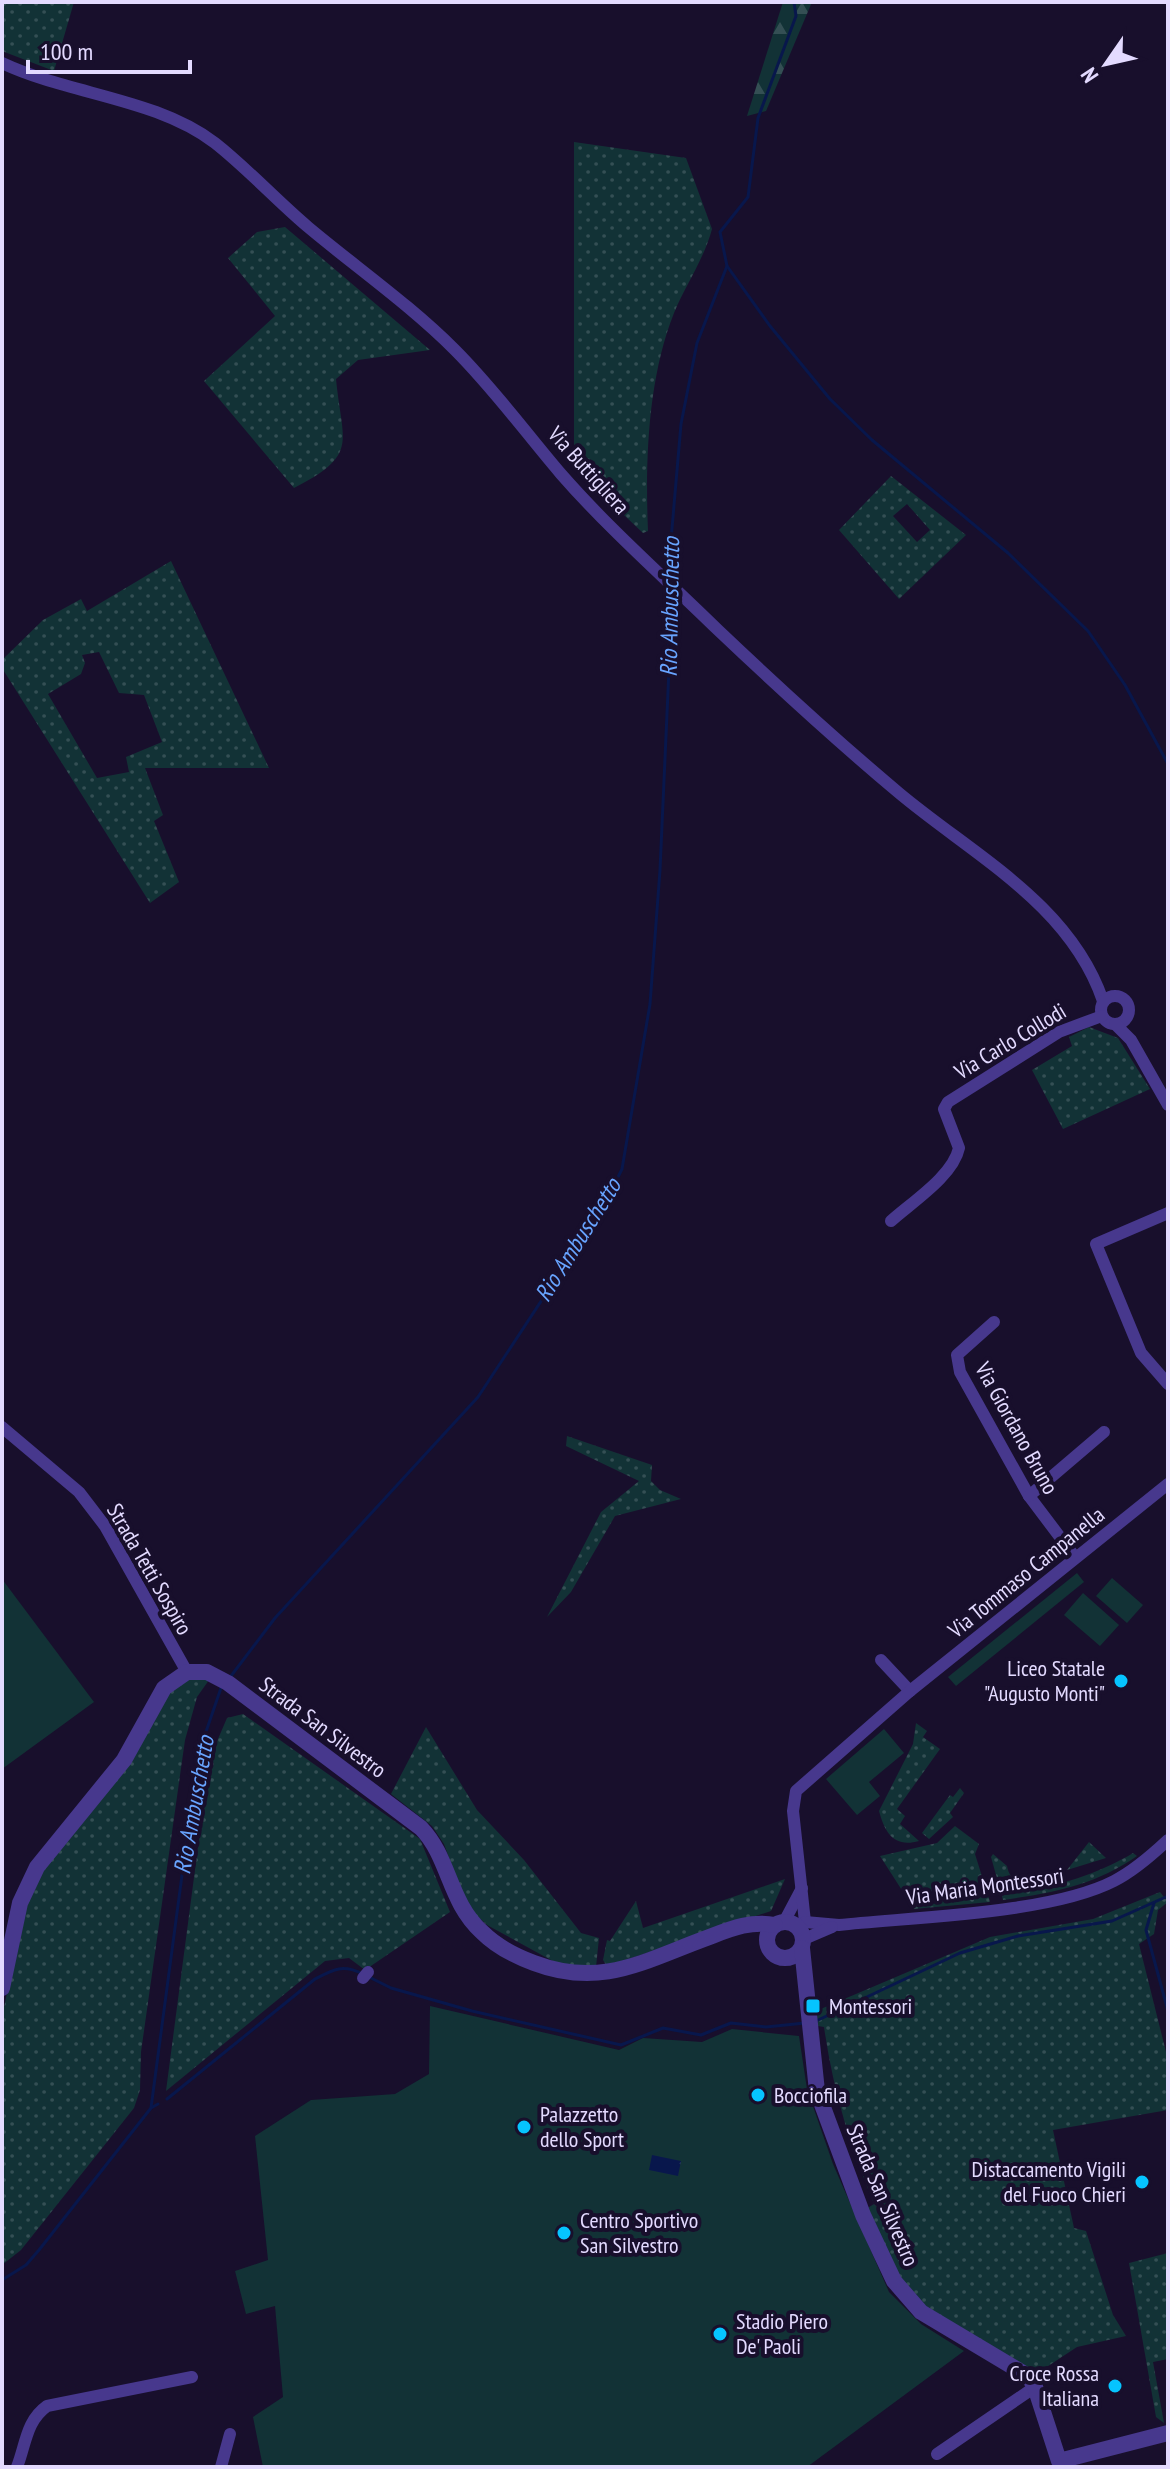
<svg xmlns="http://www.w3.org/2000/svg" width="1170" height="2469" font-family="'PT Sans Narrow',sans-serif">
<defs>
<pattern id="grass-dots" width="8" height="8" patternUnits="userSpaceOnUse" patternTransform="scale(2)"><rect width="8" height="8" fill="#123236"/><path d="M2 2h.1M6 6h.1" fill="none" stroke="#344f54" stroke-width="1.8" stroke-linecap="round"/></pattern>
<pattern id="forest-firs" width="22" height="20" patternUnits="userSpaceOnUse" patternTransform="scale(2)"><rect width="22" height="20" fill="#123236"/><path d="M5 1l3.5 6h-7zM16 11l3.5 6h-7z" fill="#344f54"/></pattern>
<pattern id="water-ripples" width="26" height="14" patternUnits="userSpaceOnUse" patternTransform="scale(2)"><rect width="26" height="14" fill="#08174c"/><path d="M2 4q2-2 4 0t4 0M15 11q2-2 4 0t4 0" fill="none" stroke="#2c3867"/></pattern>
</defs>
<rect width="100%" height="100%" fill="#180f2c"/>
<!-- grass -->
<g fill="url(#grass-dots)" fill-rule="evenodd">
<polygon points="2,2 74,2 54,71 2,51"/>
<path d="M574,142L686,158L712,229C704,259 686,284 674,313C648,378 645,460 648,531L643,533L574,468Z"/>
<path d="M285,227L430,350L358,360L336,379C342,443 360,454 294,488L204,381L275,316L228,258L257,232Z"/>
<path d="M891,476L966,535L899,599L839,530ZM907,504L930,530L917,542L893,516Z"/>
<path d="M171,561L269,768H145L163,815L154,821L179,882L150,903L2,668V660L43,620L81,599L87,611ZM99,652L119,693L144,695L162,742L126,757L129,772L97,778L48,694L81,674L85,663L82,655Z"/>
<polygon points="1089,1027 1118,1038 1150,1089 1063,1129 1032,1070 1072,1046 1069,1037"/>
<polygon points="567,1436 652,1465 651,1481 660,1490 681,1499 615,1516 571,1592 547,1617 601,1512 639,1481 566,1446"/>
<polygon points="186,1680 209,1680 197,1697 185,1740 141,2052 140,2090 134,2108 21,2250 2,2265 2,2017 23,1915 38,1877 167,1693"/>
<polygon points="243,1714 420,1839 450,1912 365,1970 349,1958 325,1961 166,2091 204,1801 215,1746 227,1718"/>
<path d="M916,1723L927,1731L923,1737L940,1749L897,1809L905,1816L900,1824L919,1841C894,1848 885,1833 879,1811L913,1744Z"/>
<polygon points="426,1727 477,1810 524,1860 581,1933 599,1938 596,1967 560,1965 487,1925 467,1907 444,1844 432,1826 391,1794"/>
<polygon points="960,1788 964,1793 950,1813 953,1817 929,1839 922,1833 950,1795 953,1797"/>
<polygon points="955,1826 979,1844 975,1854 990,1902 914,1909 880,1856 937,1843"/>
<polygon points="1089,1842 1106,1858 1067,1870"/>
<path d="M1133,1853L1137,1856C1096,1885 1052,1893 1003,1900L991,1857L993,1854L1007,1866C1015,1912 1111,1867 1133,1853Z"/>
<polygon points="785,1879 771,1911 614,1964 607,1966 603,1960 607,1940 610,1941 636,1901 643,1928"/>
<path d="M1160,1892L1168,1902L1158,1910L1154,1934L1139,1944L1168,2060V2110L1053,2130L1074,2228L1086,2231L1113,2315L1126,2336L1077,2347L1036,2374L937,2317L900,2283L866,2209L874,2204C850,2146 833,2090 824,2027L818,2026L816,2011L990,1937L1093,1919Z"/>
<polygon points="1168,2253 1168,2359 1153,2362 1164,2423 1156,2417 1129,2263"/>
</g>
<!-- forest -->
<polygon fill="url(#forest-firs)" points="783,2 812,2 766,111 747,116"/>
<!-- garden -->
<g fill="#123236">
<polygon points="1077,1573 1084,1582 956,1686 948,1677"/>
<polygon points="1112,1578 1143,1605 1127,1623 1096,1596"/>
<polygon points="2,1579 94,1702 2,1769"/>
<polygon points="1083,1593 1119,1625 1100,1646 1064,1615"/>
<polygon points="884,1729 904,1753 869,1782 880,1796 857,1815 826,1779"/>
<polygon points="430,2006 619,2050 643,2038 702,2042 732,2029 799,2036 807,2089 833,2164 889,2292 921,2324 964,2351 807,2467 263,2467 253,2417 283,2397 275,2306 246,2314 235,2271 268,2260 255,2136 311,2100 395,2094 429,2074"/>
</g>
<!-- water -->
<polygon fill="url(#water-ripples)" points="652,2155 681,2161 678,2176 649,2170"/>
<g fill="none" stroke-linecap="round" stroke-linejoin="round">
<!-- stream -->
<g stroke="#08174c" stroke-width="3">
<polyline points="727,266 770,326 830,399 872,440 1008,553 1088,631 1125,685 1168,764"/>
<polyline points="668,575 681,424 697,343 727,266 720,232 748,197 758,118 796,16 794,2"/>
<polyline points="231,1676 275,1618 478,1397 603,1207 622,1169 650,1004 660,870 669,669 667,586"/>
<polyline points="1154,1903 1146,1930 1168,2011"/>
<polyline points="369,1977 391,1988 472,2011 621,2045 663,2028 701,2035 731,2023 766,2027 805,2023"/>
<polyline points="816,2021 960,1953 1018,1936 1112,1921 1168,1896"/>
<path d="M167,2099L315,1979C334,1969 343,1964 363,1974"/>
<polyline points="151,2108 158,2104"/>
<polyline points="2,2280 26,2265 39,2250 151,2108 198,1755 221,1688"/>
<polyline points="2,2438 2,2462"/>
</g>
<!-- minor -->
<g stroke="#47388d" stroke-width="12">
<path d="M2,63C70,95 156,98 215,143C248,169 276,200 308,227C357,268 410,305 455,350C494,389 526,433 561,474C609,529 666,579 718,630C777,686 837,741 899,793C973,855 1070,904 1103,1001"/>
<circle cx="1115" cy="1010" r="14"/>
<polyline points="1115,1024 1131,1040 1168,1105"/>
<polyline points="1168,1213 1096,1244 1141,1353 1168,1384"/>
<path d="M891,1221C912,1202 953,1176 959,1148L944,1109L948,1102L1059,1032L1102,1016"/>
<polyline points="994,1322 957,1355 960,1372 1029,1496 1075,1557"/>
<polyline points="2,1427 79,1492 105,1526 187,1672"/>
<polyline points="1029,1496 1104,1432"/>
<polyline points="881,1660 910,1691"/>
<polyline points="784,1922 802,1888"/>
<polyline points="805,1922 793,1811 796,1791 910,1691 1168,1484"/>
<path d="M799,1927L805,1922L839,1925C913,1917 1050,1914 1114,1881C1134,1871 1152,1855 1168,1840"/>
<polyline points="804,1939 832,1927"/>
<polyline points="363,1978 368,1972"/>
<polyline points="937,2454 1035,2387"/>
<path d="M17,2467C26,2444 26,2421 47,2406L192,2377"/>
<polyline points="221,2467 230,2434"/>
</g>
<!-- tertiary -->
<g stroke="#47388d" stroke-width="16">
<circle cx="785" cy="1940" r="18"/>
<polyline points="802,1948 817,2091 863,2215 894,2281 921,2312 1028,2376 1035,2387 1059,2461 1168,2433"/>
<path d="M2,1988L20,1903L37,1867L124,1760L164,1688L187,1672H207L228,1683L421,1828C450,1858 448,1901 482,1932C497,1947 515,1956 534,1963C600,1988 642,1962 704,1939C728,1930 749,1920 775,1925"/>
</g>
</g>
<!-- markers -->
<g fill="#06c4ff" stroke="#180f2c" stroke-width="3">
<circle cx="1121" cy="1681" r="8"/>
<rect x="805" y="1998" width="16" height="16" rx="4"/>
<circle cx="758" cy="2095" r="8"/>
<circle cx="524" cy="2127" r="8"/>
<circle cx="1142" cy="2182" r="8"/>
<circle cx="564" cy="2233" r="8"/>
<circle cx="720" cy="2334" r="8"/>
<circle cx="1115" cy="2386" r="8"/>
</g>
<g text-anchor="middle" stroke-width="8" stroke-linejoin="round" paint-order="stroke">
<!-- street labels -->
<g font-size="22" fill="#e3daff" stroke="#180f2c">
<text transform="translate(589 470) rotate(48)" y="8">Via Buttigliera</text>
<text transform="translate(1010 1041) rotate(-31)" y="8">Via Carlo Collodi</text>
<text transform="translate(1017 1428) rotate(61)" y="8">Via Giordano Bruno</text>
<text transform="translate(150 1569) rotate(60)" y="8">Strada Tetti Sospiro</text>
<text transform="translate(1026 1572) rotate(-39)" y="8">Via Tommaso Campanella</text>
<text transform="translate(323 1727) rotate(37)" y="8">Strada San Silvestro</text>
<text transform="translate(985 1886) rotate(-8)" y="8">Via Maria Montessori</text>
<text transform="translate(883 2195) rotate(67)" y="8">Strada San Silvestro</text>
</g>
<!-- poi labels -->
<g font-size="22" fill="#e3daff" stroke="#180f2c" text-anchor="start">
<text x="1105" y="1676" text-anchor="end">Liceo Statale<tspan x="1105" dy="25">"Augusto Monti"</tspan></text>
<text x="829" y="2014">Montessori</text>
<text x="774" y="2103">Bocciofila</text>
<text x="540" y="2122">Palazzetto<tspan x="540" dy="25">dello Sport</tspan></text>
<text x="1126" y="2177" text-anchor="end">Distaccamento Vigili<tspan x="1126" dy="25">del Fuoco Chieri</tspan></text>
<text x="580" y="2228">Centro Sportivo<tspan x="580" dy="25">San Silvestro</tspan></text>
<text x="736" y="2329">Stadio Piero<tspan x="736" dy="25">De' Paoli</tspan></text>
<text x="1099" y="2381" text-anchor="end">Croce Rossa<tspan x="1099" dy="25">Italiana</tspan></text>
</g>
<!-- water labels -->
<g font-size="24" font-style="italic" fill="#68a4ff" stroke="#180f2c">
<text transform="translate(670 607) rotate(-89)" y="8">Rio Ambuschetto</text>
<text transform="translate(578 1240) rotate(-58)" y="8">Rio Ambuschetto</text>
<text transform="translate(194 1805) rotate(-80)" y="8">Rio Ambuschetto</text>
</g>
</g>
<!-- border -->
<rect width="1170" height="2469" fill="none" stroke="#e3daff" stroke-width="8"/>
<!-- north arrow -->
<g transform="translate(1106 64) rotate(236)" stroke="#180f2c" stroke-width="6" paint-order="stroke">
<path d="M0-6L14 30L0 20L-14 30Z" fill="#e3daff"/>
<text y="-12" font-size="22" font-weight="bold" text-anchor="middle" fill="#e3daff">N</text>
</g>
<!-- scale -->
<path d="M28 60v12h162v-12" fill="none" stroke="#e3daff" stroke-width="4"/>
<text x="40" y="60" font-size="24" fill="#e3daff" stroke="#180f2c" stroke-width="6" paint-order="stroke">100 m</text>
</svg>
